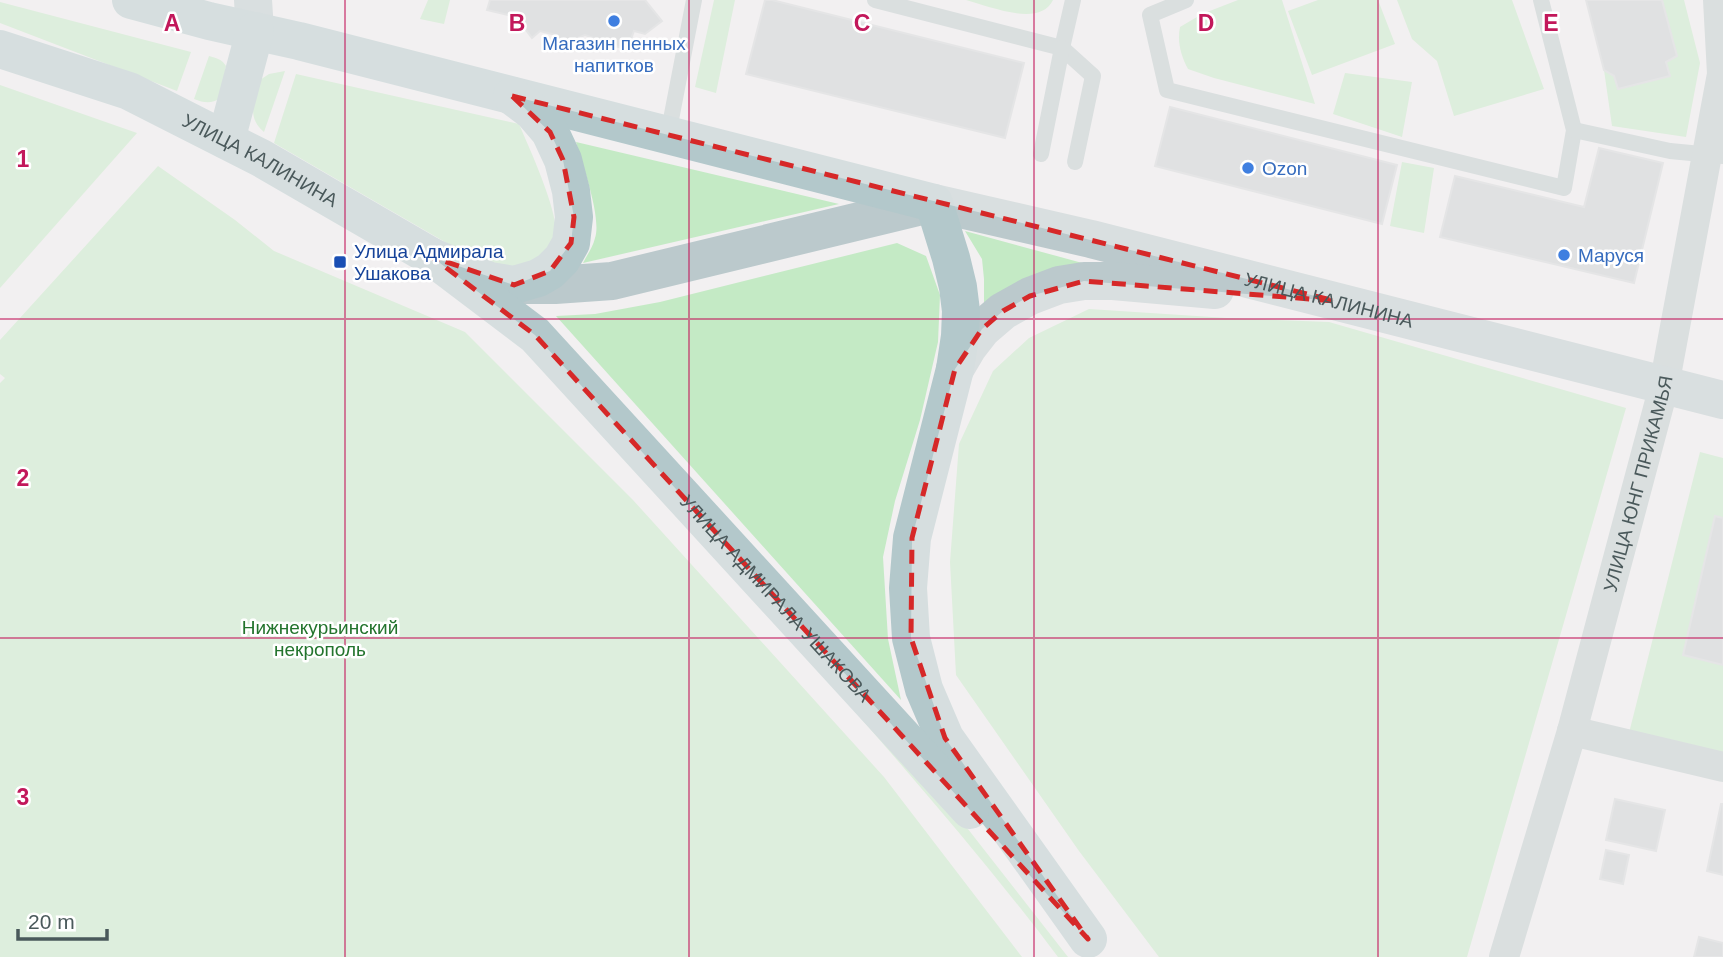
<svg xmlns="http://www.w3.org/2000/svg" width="1723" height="957" font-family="Helvetica,sans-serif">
<rect width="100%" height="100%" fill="#f2f0f1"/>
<!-- green -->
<g fill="#c4eac5">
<polygon points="428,0 450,0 444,24 420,19"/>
<polygon points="714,0 735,0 716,93 695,87"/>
<path d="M966,0H1053C1040,28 989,6 966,0Z"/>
<path d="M1238,0H1282L1315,104L1214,78L1188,69C1181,56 1177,42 1180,27L1202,14Z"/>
<polygon points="1318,0 1378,0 1395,44 1312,75 1288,11"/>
<polygon points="1397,0 1512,0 1544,89 1454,116 1437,61 1412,39"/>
<polygon points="1662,0 1684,0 1700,63 1686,137 1612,126 1604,70 1614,76 1618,89 1677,55"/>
<polygon points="0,2 191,52 177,91 0,23"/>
<path d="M209,56C216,58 222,59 226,66L220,98C212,104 204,103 194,99Z"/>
<path d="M285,71L264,132C247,119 254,101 257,82L269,74Z"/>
<polygon points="1345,73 1412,82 1402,137 1333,114"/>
<path d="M296,74L519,124C530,150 559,212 556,238C555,246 548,256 544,263L506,267L457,249L274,143Z"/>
<polygon points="0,85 137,133 0,288"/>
<path d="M576,142L839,204L583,263C587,255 593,247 595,238C602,218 582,163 576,142Z"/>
<polygon points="1402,162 1434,168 1424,233 1390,226"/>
<polygon points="158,166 235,220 274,251 465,332 633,500 884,777 1022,957 0,957 0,383 5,378 0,374 0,340"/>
<polygon points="965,231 1086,264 984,315 984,279 982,259"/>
<polygon points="897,243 926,256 940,295 938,342 920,420 895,501 883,557 888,639 901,700 556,316 595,314 660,302"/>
<polygon points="1089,309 1227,318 1329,322 1626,408 1467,957 1159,957 1079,851 956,675 950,562 959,444 993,371 1029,338"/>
<polygon points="1700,452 1723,458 1723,518 1715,517 1683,655 1723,665 1723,755 1629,733"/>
<path d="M787,633L939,792L1068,957H1058C974,845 879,740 787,633Z"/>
</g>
<!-- building -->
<g fill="#cacfd1" stroke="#d5d8da" stroke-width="2">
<polygon points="490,0 645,0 662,21 645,34 634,31 627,50 585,35 558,46 556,35 540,31 532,38 516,17 487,10"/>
<polygon points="765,0 772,0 1024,63 1005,138 746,74"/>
<polygon points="1586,0 1662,0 1677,56 1666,62 1670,76 1618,89 1614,76 1604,70"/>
<polygon points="1170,107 1397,165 1382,224 1155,166"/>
<polygon points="1599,148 1663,163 1634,283 1440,237 1455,176 1584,207"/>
<polygon points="1715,516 1723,518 1723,665 1683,655"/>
<polygon points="1615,799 1665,810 1656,851 1606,840"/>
<polygon points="1721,804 1723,804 1723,875 1707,871"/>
<polygon points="1606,850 1629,855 1623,884 1600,879"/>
<polygon points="1699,937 1723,943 1723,957 1694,957"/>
</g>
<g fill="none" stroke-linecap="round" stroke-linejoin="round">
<!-- lane -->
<g stroke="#bdc9cb" stroke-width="16">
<polyline points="875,0 1062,48 1073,0"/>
<polyline points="1186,0 1150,15 1167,90 1564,188 1574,130 1541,0"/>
<polyline points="1062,48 1093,76 1075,162"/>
<polyline points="1574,130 1670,151 1723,156"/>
<polyline points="668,135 694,0"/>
<polyline points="1041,154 1062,48"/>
</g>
<!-- street -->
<g stroke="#bdc9cb" stroke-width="30">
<polyline points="1572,731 1723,767"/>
<path id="s1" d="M1504,957L1572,731L1664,386L1722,74L1718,0"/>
</g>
<!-- secondary -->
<g stroke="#bbc9cc" stroke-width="38">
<polyline points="253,0 255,31"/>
<path id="s2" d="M514,285H555L612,281L934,203L1091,239L1723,400"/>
<polyline points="955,369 968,347 982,329 1003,311 1030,296 1059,285 1084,281 1113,281 1215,290"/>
</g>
<!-- primary -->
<g stroke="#b3c8cb" stroke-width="38">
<polyline points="131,0 209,21 299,41 934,203 951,258 958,287 961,311 960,336 955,369 912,538 908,588 911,638 924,689 945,738 1088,939"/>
<path id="s3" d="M0,49L129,91L261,158L432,257L490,281L514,285L538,278L550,271L562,259L571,243L574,217L571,191L563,160L550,132L532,111L512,96"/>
<polyline points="226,140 255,31"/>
<path id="s4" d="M432,257L535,335L970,810"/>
</g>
</g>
<!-- marked area -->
<path d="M0 0H1723V957H0ZM512,96L1335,301L1084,281L1030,296L1003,311L982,329L955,369L912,538L911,638L945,738L1088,939L535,335L432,257L514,285L550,271L571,243L574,217L563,160L550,132Z" fill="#f2f0f1" fill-opacity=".55" fill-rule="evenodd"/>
<path fill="none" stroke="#d62828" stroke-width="5" stroke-dasharray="14 9" stroke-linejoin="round" d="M512,96L1335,301L1084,281L1030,296L1003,311L982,329L955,369L912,538L911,638L945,738L1088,939L535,335L432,257L514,285L550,271L571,243L574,217L563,160L550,132Z"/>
<!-- grid -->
<path fill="none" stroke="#c2185b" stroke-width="2" stroke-opacity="0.55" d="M345,0V957M689,0V957M1034,0V957M1378,0V957M0,319H1723M0,638H1723"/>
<!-- markers -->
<g fill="#3f7fe0" stroke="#fff" stroke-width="2.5">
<circle cx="614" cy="21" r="7"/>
<circle cx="1248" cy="168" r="7"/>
<circle cx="1564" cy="255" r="7"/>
</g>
<rect fill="#1a4fb4" stroke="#fff" stroke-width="2.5" x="333" y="255" width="14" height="14" rx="3.5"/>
<g text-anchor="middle" stroke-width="5" stroke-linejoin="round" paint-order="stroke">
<!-- shop labels -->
<g font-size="19" fill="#366cbe" stroke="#fff" text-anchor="start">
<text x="614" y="50" text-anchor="middle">Магазин пенных<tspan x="614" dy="22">напитков</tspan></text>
<text x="1262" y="175">Ozon</text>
<text x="1578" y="262">Маруся</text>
</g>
<!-- street labels -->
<g font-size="19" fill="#4a595b" stroke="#fff">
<text dy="7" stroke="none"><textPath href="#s3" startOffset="284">УЛИЦА КАЛИНИНА</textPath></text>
<text dy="7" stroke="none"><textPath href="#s2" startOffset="836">УЛИЦА КАЛИНИНА</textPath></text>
<text dy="7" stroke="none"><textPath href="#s1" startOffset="492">УЛИЦА ЮНГ ПРИКАМЬЯ</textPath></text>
<text dy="7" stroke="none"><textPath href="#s4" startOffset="486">УЛИЦА АДМИРАЛА УШАКОВА</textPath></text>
</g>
<!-- transit labels -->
<g font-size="19" fill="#164399" stroke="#fff" text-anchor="start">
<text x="354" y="258">Улица Адмирала<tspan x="354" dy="22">Ушакова</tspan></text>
</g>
<!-- park labels -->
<g font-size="19" fill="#23742d" stroke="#fff">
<text x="320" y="634">Нижнекурьинский<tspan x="320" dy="22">некрополь</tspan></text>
</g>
</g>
<g font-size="23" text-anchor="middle" font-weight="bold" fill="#c2185b" stroke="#fff" stroke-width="5" stroke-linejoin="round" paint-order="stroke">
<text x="172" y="31">A</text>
<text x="517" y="31">B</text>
<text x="862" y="31">C</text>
<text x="1206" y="31">D</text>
<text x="1551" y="31">E</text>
<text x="23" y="167">1</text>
<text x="23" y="486">2</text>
<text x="23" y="805">3</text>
</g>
<!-- scale -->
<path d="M18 929v10h89v-10" fill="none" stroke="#4a595b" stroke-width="3.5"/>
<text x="28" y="929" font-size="21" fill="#4a595b" stroke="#ffffff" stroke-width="5" paint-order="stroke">20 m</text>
</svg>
